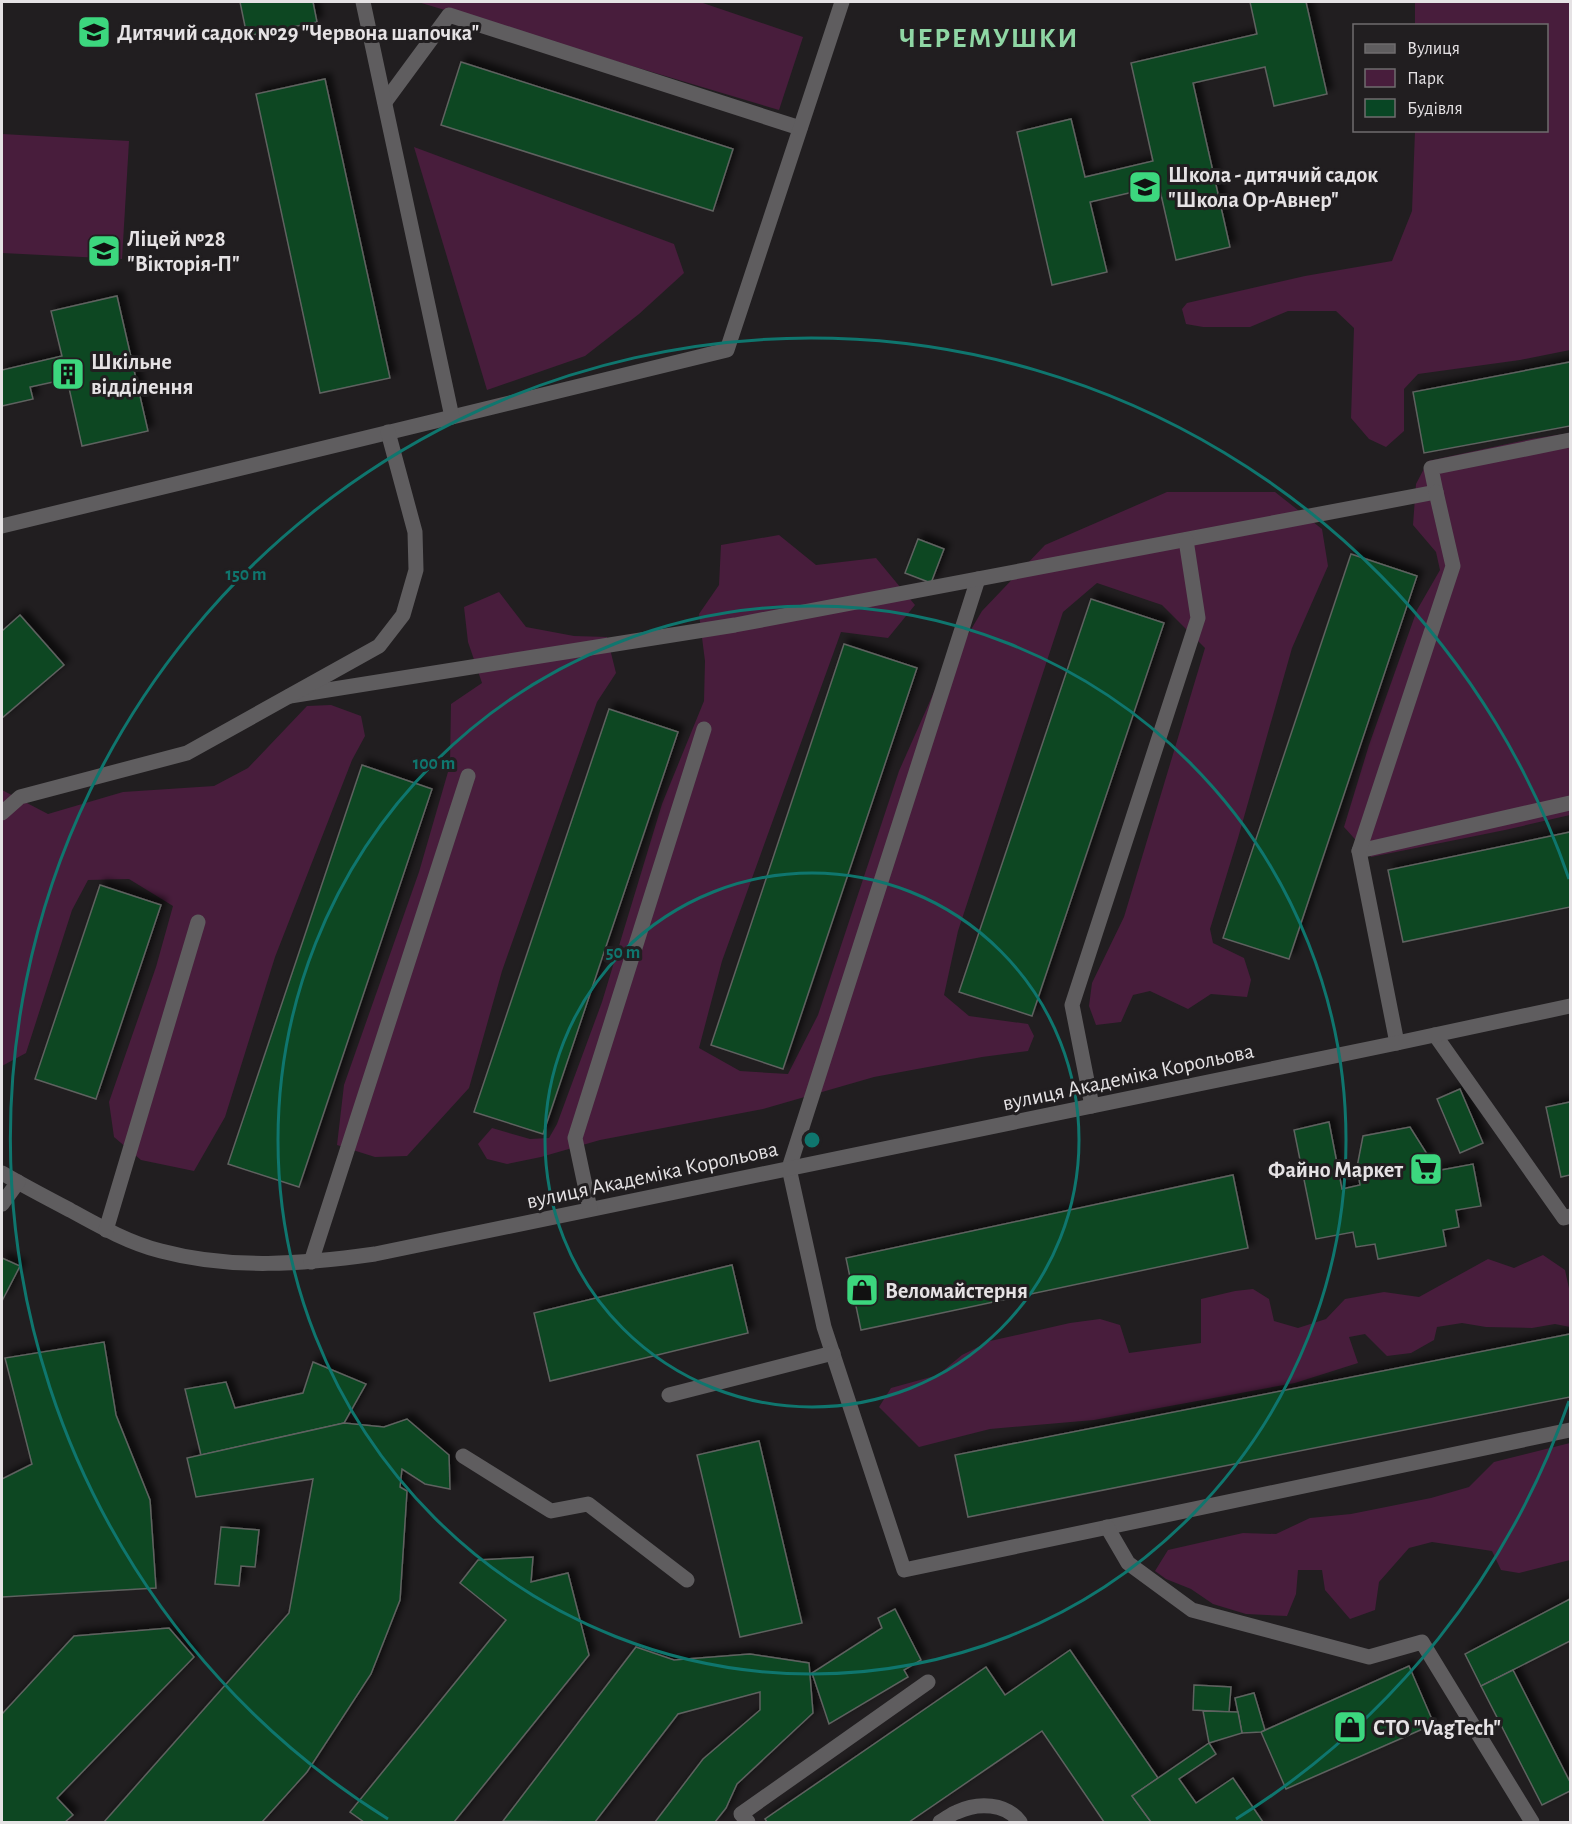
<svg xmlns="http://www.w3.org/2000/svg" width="1572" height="1824" font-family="'Alegreya Sans',sans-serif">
<defs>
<filter id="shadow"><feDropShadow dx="5.5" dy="-5.5" stdDeviation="3" flood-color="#0009"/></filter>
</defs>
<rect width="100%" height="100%" fill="#211e20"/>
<!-- green -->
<g fill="#481d3c">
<polygon points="418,2 700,2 803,37 779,110"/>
<polygon points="1415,2 1570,2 1570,350 1520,360 1418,374 1404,389 1404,431 1386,447 1369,439 1351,418 1354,328 1336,311 1288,311 1250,327 1203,327 1186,324 1182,309 1187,303 1305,276 1392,261 1412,211 1415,131 1546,130 1546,26 1415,25"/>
<polygon points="2,134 129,141 122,259 2,253"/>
<polygon points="414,147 674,244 684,273 639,314 585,356 487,390"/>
<polygon points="1570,433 1570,815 1505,830 1371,857 1344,827 1369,745 1417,610 1440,570 1436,552 1413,525 1416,484 1428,461 1531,439"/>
<polygon points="1167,492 1275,492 1322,529 1328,566 1292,648 1238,838 1210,929 1213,943 1244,958 1251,980 1247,997 1211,994 1188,1009 1150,991 1133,995 1121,1022 1096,1025 1089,1006 1092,983 1124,917 1205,648 1162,605 1097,583 1063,612 958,931 944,995 969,1016 1028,1024 1034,1036 1028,1051 982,1057 874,1077 763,1109 600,1140 541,1157 507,1164 487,1159 478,1144 492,1128 530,1139 549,1138 557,1124 602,1002 662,804 704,701 705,661 699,614 719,585 721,545 779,535 816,565 876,558 915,605 888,638 841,632 722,961 699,1048 740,1071 788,1074 818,1015 899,771 934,692 982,611 1045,545"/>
<polygon points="499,592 526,627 574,636 607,637 616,673 597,702 502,971 469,1088 407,1156 375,1157 337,1145 344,1085 419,872 450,765 451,704 482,683 468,642 464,607"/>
<polygon points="331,705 361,716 365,736 352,760 275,957 225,1117 194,1171 141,1160 114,1137 109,1102 156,967 173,906 129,879 88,880 72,910 26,1053 2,1066 2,790 48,814 123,792 214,786 248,768 307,706"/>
<polygon points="1543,1255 1565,1270 1570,1293 1570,1327 1555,1324 1532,1328 1486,1327 1462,1323 1437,1327 1434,1340 1411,1353 1387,1356 1365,1334 1349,1337 1358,1363 1295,1383 1094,1420 990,1429 919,1447 879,1407 891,1388 938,1375 962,1355 990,1341 1070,1323 1100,1319 1120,1325 1129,1353 1201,1343 1201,1299 1235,1291 1253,1289 1269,1299 1274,1321 1298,1328 1326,1319 1345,1299 1384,1292 1419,1297 1488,1259 1514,1268"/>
<polygon points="1570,1443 1570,1560 1519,1573 1501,1570 1492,1551 1432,1542 1409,1548 1379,1582 1375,1610 1350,1619 1325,1590 1322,1570 1298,1570 1296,1594 1287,1616 1246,1614 1213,1604 1191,1589 1166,1579 1155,1571 1168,1550 1243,1533 1276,1534 1310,1518 1351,1514 1431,1498 1469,1487 1494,1462"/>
</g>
<!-- building -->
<g fill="#084624" stroke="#5f625f" stroke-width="1.5" filter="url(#shadow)">
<polygon points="240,2 313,2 317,22 247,36"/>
<polygon points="1250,2 1306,2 1327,94 1274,106 1265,67 1193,83 1230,247 1176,260 1159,186 1090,202 1107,272 1052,285 1017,132 1071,119 1085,177 1153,161 1131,63 1257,34"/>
<polygon points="461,62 733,149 713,211 441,125"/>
<polygon points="325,79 390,378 320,393 256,94"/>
<polygon points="117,296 148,431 82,446 67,379 30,387 33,399 2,406 2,370 62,356 51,311"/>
<polygon points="1570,362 1570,426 1424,453 1413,392"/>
<polygon points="918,539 944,549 931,583 905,573"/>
<polygon points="1351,554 1417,576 1289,959 1223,938"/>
<polygon points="1091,599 1164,623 1032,1016 959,992"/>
<polygon points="20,615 64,665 2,718 2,631"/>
<polygon points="844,644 917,668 783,1069 711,1045"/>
<polygon points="609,709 678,732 543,1134 474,1112"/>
<polygon points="362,765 432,789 299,1187 228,1164"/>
<polygon points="1570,832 1570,907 1403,942 1388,870"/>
<polygon points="100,885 161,905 96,1099 35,1079"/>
<polygon points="1460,1089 1483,1143 1460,1153 1437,1099"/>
<polygon points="1570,1102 1570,1175 1561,1177 1546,1107"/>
<polygon points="1329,1122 1342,1189 1360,1185 1357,1167 1363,1136 1410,1127 1427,1154 1430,1172 1473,1164 1481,1206 1456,1210 1459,1227 1443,1230 1446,1246 1378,1259 1375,1244 1356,1247 1353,1232 1316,1239 1294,1130"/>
<polygon points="1233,1175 1248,1248 861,1330 846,1258"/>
<polygon points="2,1258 20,1266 2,1301"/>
<polygon points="732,1265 748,1333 550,1381 534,1313"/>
<polygon points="1570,1334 1570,1397 968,1517 955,1455"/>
<polygon points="104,1342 116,1415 150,1500 156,1588 2,1597 2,1479 32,1464 5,1358"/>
<polygon points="313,1362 366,1384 344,1423 201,1455 185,1389 226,1382 235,1408 303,1393"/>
<polygon points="407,1419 449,1455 450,1489 425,1484 402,1469 400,1487 407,1491 400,1600 371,1674 307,1772 262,1822 104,1822 289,1613 313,1479 196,1497 187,1458 344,1423 384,1427"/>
<polygon points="759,1441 802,1623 740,1637 697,1455"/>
<polygon points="221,1527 259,1530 255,1567 241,1566 239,1586 215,1584"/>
<polygon points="533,1557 531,1582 568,1573 589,1655 454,1822 364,1822 350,1812 506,1620 460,1583 478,1560"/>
<polygon points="1570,1599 1570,1641 1481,1686 1465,1654"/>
<polygon points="895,1609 921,1660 904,1670 908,1677 829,1724 812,1673 882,1628 878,1618"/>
<polygon points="169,1628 194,1657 57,1798 73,1815 65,1822 2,1822 2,1714 74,1636"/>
<polygon points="636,1647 674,1660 750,1654 809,1663 813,1713 737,1784 726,1808 715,1822 655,1822 703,1759 760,1710 760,1692 678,1714 595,1822 503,1821"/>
<polygon points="1070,1650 1158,1778 1132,1796 1151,1822 1104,1822 1042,1731 909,1822 767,1822 765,1819 986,1667 1005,1695"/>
<polygon points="1409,1666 1434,1724 1286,1789 1261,1732"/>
<polygon points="1513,1670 1570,1782 1570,1791 1542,1805 1481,1686"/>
<polygon points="1194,1685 1231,1687 1229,1712 1193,1710"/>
<polygon points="1254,1693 1265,1730 1261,1732 1242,1733 1235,1698"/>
<polygon points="1203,1711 1238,1712 1242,1733 1209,1743"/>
<polygon points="1209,1743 1216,1754 1179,1779 1196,1803 1233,1778 1263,1822 1151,1822 1132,1796"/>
</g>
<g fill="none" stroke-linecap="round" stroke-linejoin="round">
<!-- minor -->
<g stroke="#5f5d5f" stroke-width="15">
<polyline points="385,102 449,15 800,128"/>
<polyline points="452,417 727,350 842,2"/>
<polyline points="2,526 452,417 363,2"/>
<polyline points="978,579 789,1168 824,1327 904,1570 1570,1430"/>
<polyline points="290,696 735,625 1436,492 1431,468 1570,440"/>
<polyline points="2,813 20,797 187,753 379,646 403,615 416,570 415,532 388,432"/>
<polyline points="1359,851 1570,803"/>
<polyline points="1435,1035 1564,1218 1570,1216"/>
<polyline points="1397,1043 1359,851 1453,566 1436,492"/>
<polyline points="1092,1106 1072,1005 1198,618 1186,540"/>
<path d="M2,1173C24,1186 47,1198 70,1210C99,1226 129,1243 161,1251C232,1270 304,1264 375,1254L1397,1043L1570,1006"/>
<polyline points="2,1204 18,1182"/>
<polyline points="590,1209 575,1138 704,729"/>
<polyline points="106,1230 198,922"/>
<polyline points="311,1262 468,776"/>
<polyline points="669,1395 833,1353"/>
<polyline points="463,1456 551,1511 588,1504 687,1580"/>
<polyline points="1107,1527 1128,1563 1192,1610 1369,1657 1422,1642 1532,1822"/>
<polyline points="748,1822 741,1814 928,1682"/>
<path d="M940,1822C946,1819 951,1814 957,1812C978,1802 1006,1803 1020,1822"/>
</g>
</g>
<!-- distance rings -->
<g fill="none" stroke="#0f766e" stroke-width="3">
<circle cx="812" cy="1140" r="267"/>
<circle cx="812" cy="1140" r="534"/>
<path d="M1569 1401A801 801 0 0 1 1236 1819M388 1819A801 801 0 1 1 1569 879"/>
</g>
<!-- icons -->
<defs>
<g id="school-square" transform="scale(1.725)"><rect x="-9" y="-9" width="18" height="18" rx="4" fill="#3cd77e" stroke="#211e20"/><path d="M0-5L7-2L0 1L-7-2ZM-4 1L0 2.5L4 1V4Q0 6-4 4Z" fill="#111"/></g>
<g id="building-square" transform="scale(1.725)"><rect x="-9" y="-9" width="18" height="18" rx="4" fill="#3cd77e" stroke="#211e20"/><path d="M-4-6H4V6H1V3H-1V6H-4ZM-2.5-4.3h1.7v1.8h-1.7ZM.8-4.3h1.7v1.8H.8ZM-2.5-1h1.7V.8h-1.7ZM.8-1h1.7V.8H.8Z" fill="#111"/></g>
<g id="supermarket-square" transform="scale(1.725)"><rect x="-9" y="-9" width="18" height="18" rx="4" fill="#3cd77e" stroke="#211e20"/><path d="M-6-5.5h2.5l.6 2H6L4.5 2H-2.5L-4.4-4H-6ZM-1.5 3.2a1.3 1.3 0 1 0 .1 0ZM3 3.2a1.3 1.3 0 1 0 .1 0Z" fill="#111"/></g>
<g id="shop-square" transform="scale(1.725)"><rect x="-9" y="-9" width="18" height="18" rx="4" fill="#3cd77e" stroke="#211e20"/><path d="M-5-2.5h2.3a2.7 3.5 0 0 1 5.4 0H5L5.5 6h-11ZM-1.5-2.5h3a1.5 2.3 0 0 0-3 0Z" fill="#111"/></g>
</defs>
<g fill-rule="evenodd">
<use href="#school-square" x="94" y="32"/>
<use href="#school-square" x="1145" y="187"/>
<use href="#school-square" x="104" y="251"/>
<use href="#building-square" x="68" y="374"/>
<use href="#supermarket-square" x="1426" y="1169"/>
<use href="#shop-square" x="862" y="1290"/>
<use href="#shop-square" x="1350" y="1727"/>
</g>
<g text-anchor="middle" stroke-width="6" stroke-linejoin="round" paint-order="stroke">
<!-- poi labels -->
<g font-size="22" font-weight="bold" fill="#e5e2e4" stroke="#211e20" text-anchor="start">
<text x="117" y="40">Дитячий садок №29 "Червона шапочка"</text>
<text x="1168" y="182">Школа - дитячий садок<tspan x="1168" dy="25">"Школа Ор-Авнер"</tspan></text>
<text x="127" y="246">Ліцей №28<tspan x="127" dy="25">"Вікторія-П"</tspan></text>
<text x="91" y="369">Шкільне<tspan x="91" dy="25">відділення</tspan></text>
<text x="1403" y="1177" text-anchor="end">Файно Маркет</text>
<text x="885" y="1298">Веломайстерня</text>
<text x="1373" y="1735">СТО "VagTech"</text>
</g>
<!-- street labels -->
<g font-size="22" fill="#e5e2e4" stroke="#211e20">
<text transform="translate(1128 1076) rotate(-12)" y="8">вулиця Академіка Корольова</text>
<text transform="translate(652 1174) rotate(-12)" y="8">вулиця Академіка Корольова</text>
</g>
<!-- district labels -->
<g font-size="28" font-weight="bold" letter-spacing="1.5" fill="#8fd6a4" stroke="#211e20">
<text x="989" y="47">ЧЕРЕМУШКИ</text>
</g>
</g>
<circle cx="812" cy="1140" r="9" fill="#0f766e" stroke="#211e20" stroke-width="3"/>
<g font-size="18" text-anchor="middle" font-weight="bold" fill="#0f766e" stroke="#211e20" stroke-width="6" stroke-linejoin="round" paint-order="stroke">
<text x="246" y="580">150 m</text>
<text x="434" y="769">100 m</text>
<text x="623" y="958">50 m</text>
</g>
<!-- border -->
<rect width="1572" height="1824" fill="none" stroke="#e5e2e4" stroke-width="6"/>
<!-- legend -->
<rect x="1353" y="24" width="195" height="108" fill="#211e20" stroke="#6f6c6e" stroke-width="1.5"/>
<rect x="1365" y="44" width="30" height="9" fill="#5f5d5f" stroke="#6f6c6e" stroke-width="1.5"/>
<text x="1407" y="54" font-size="18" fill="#e5e2e4">Вулиця</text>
<rect x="1365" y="69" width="30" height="18" fill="#481d3c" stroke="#6f6c6e" stroke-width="1.5"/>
<text x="1407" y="84" font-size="18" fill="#e5e2e4">Парк</text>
<rect x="1365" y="99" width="30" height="18" fill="#084624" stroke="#6f6c6e" stroke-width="1.5"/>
<text x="1407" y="114" font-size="18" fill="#e5e2e4">Будівля</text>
</svg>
